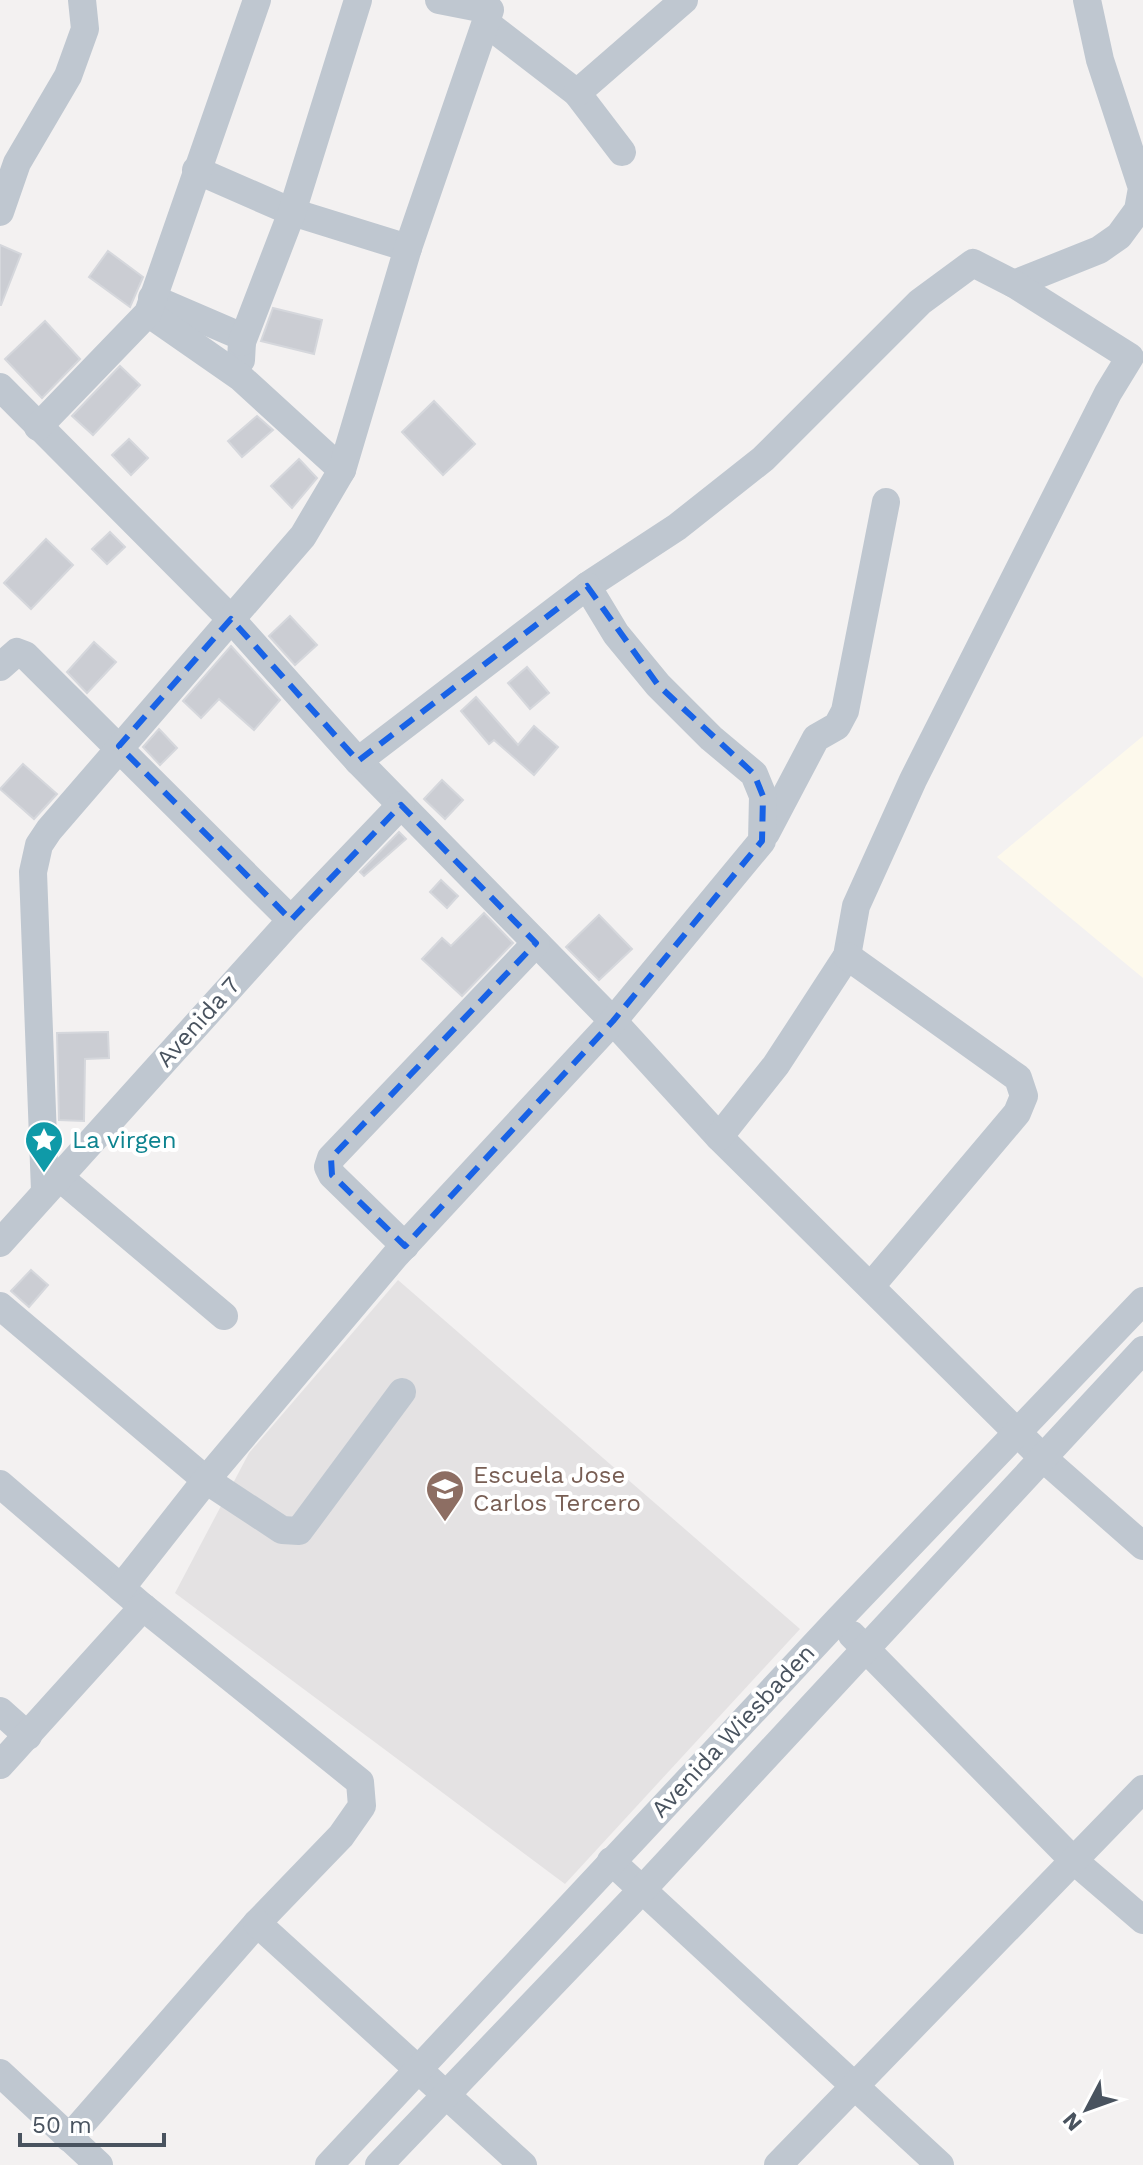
<svg xmlns="http://www.w3.org/2000/svg" width="1143" height="2165" font-family="'Work Sans',sans-serif">
<rect width="100%" height="100%" fill="#f3f1f1"/>
<!-- commercial -->
<polygon fill="#fdf9ec" points="1143,736 1143,978 997,857"/>
<!-- education -->
<polygon fill="#e4e2e3" points="398,1280 800,1629 565,1884 175,1593 249,1453"/>
<!-- building -->
<g fill="#cbcdd3" stroke="#d5d7dc" stroke-width="2">
<polygon points="0,245 21,254 1,305 0,305"/>
<polygon points="108,251 143,277 130,307 89,277"/>
<polygon points="273,308 322,320 314,354 261,341"/>
<polygon points="45,321 80,359 42,398 5,359"/>
<polygon points="120,366 140,385 93,435 72,416"/>
<polygon points="434,401 475,444 443,475 402,432"/>
<polygon points="257,416 273,430 242,457 228,441"/>
<polygon points="129,439 148,458 131,475 112,455"/>
<polygon points="299,459 317,478 292,508 271,486"/>
<polygon points="110,532 125,547 107,564 92,549"/>
<polygon points="46,539 73,565 31,609 4,583"/>
<polygon points="290,616 317,645 295,665 269,636"/>
<polygon points="94,642 116,662 87,693 67,672"/>
<polygon points="231,646 280,700 254,730 219,699 201,718 183,701"/>
<polygon points="527,667 549,693 530,709 508,683"/>
<polygon points="476,697 518,745 534,726 558,747 534,775 494,740 489,744 461,711"/>
<polygon points="159,729 177,748 160,765 143,747"/>
<polygon points="23,764 57,794 34,819 0,789"/>
<polygon points="442,780 463,800 445,819 424,799"/>
<polygon points="399,832 406,839 364,876 360,872"/>
<polygon points="441,880 458,896 447,908 430,892"/>
<polygon points="484,913 513,943 462,996 422,959 442,938 451,946"/>
<polygon points="599,915 632,949 599,980 566,947"/>
<polygon points="108,1032 109,1058 85,1059 84,1121 59,1120 57,1033"/>
<polygon points="31,1270 48,1285 29,1307 11,1291"/>
</g>
<g fill="none" stroke-linecap="round" stroke-linejoin="round">
<!-- minor -->
<g stroke="#bfc7d0" stroke-width="28">
<polyline points="486,23 577,93 622,152"/>
<polyline points="577,93 684,0"/>
<polyline points="196,170 292,212 408,248"/>
<polyline points="0,212 17,163 68,76 85,29 82,0"/>
<polyline points="1014,284 1099,250 1119,236 1138,210 1142,188 1100,60 1087,0"/>
<polyline points="152,298 238,335 242,342 241,360"/>
<polyline points="148,313 240,377 342,470"/>
<polyline points="242,342 292,212 358,0"/>
<polyline points="0,387 231,619 358,761 613,1021 719,1137 1043,1458 1143,1546"/>
<polyline points="38,427 148,313 257,0"/>
<polyline points="0,667 17,652 25,655 291,920"/>
<polyline points="358,761 587,586 677,527 763,459 920,302 973,263 1014,284 1130,357 1108,393 913,780 856,906 847,956 776,1065 719,1137"/>
<polyline points="766,833 816,738 837,726 845,711 886,502"/>
<polyline points="847,956 1018,1078 1024,1096 1017,1113 871,1286"/>
<polyline points="58,1176 224,1316"/>
<polyline points="45,1191 33,872 39,845 49,830 303,536 342,470 408,248 490,10 439,0"/>
<polyline points="0,1243 291,920 401,805"/>
<polyline points="405,1246 332,1175 328,1167 331,1158 536,943"/>
<polyline points="0,1306 206,1480 282,1530 299,1531 402,1392"/>
<polyline points="0,1484 143,1607 360,1782 362,1806 341,1836 257,1923 69,2138"/>
<polyline points="121,1588 206,1480 395,1256 613,1021 762,841 763,796 754,774 711,738 658,685 616,634 587,586"/>
<polyline points="852,1635 1072,1859 1143,1920"/>
<polyline points="0,1711 28,1736"/>
<polyline points="0,1765 143,1607"/>
<polyline points="611,1861 940,2165"/>
<polyline points="257,1923 523,2165"/>
<polyline points="0,2073 99,2165"/>
<polyline points="329,2165 838,1620 1143,1301"/>
<polyline points="379,2165 641,1891 1143,1350"/>
<polyline points="778,2165 1143,1789"/>
</g>
</g>
<!-- marked area -->
<path fill="none" stroke="#1862e6" stroke-width="6" stroke-dasharray="16 10" stroke-linejoin="round" d="M587,586L658,685L754,774L763,796L762,841L613,1021L405,1246L332,1175L331,1158L536,943L401,805L291,920L119,746L231,619L358,761Z"/>
<!-- icons -->
<defs>
<g id="sight-pin" transform="scale(2)"><path d="M0 17L-7.5 6A9.5 9.5 0 1 1 7.5 6Z" fill="#0f9aa8" stroke="#fff"/><path d="M0-6L1.8-2.2L6-1.7L2.9 1.2L3.7 5.4L0 3.3L-3.7 5.4L-2.9 1.2L-6-1.7L-1.8-2.2Z" fill="#fff"/></g>
<g id="school-pin" transform="scale(2)"><path d="M0 17L-7.5 6A9.5 9.5 0 1 1 7.5 6Z" fill="#8d6e63" stroke="#fff"/><path d="M0-5L7-2L0 1L-7-2ZM-4 1L0 2.5L4 1V4Q0 6-4 4Z" fill="#fff"/></g>
</defs>
<g fill-rule="evenodd">
<use href="#sight-pin" x="44" y="1140"/>
<use href="#school-pin" x="445" y="1489"/>
</g>
<g text-anchor="middle" stroke-width="8" stroke-linejoin="round" paint-order="stroke">
<!-- street labels -->
<g font-size="24" fill="#49535f" stroke="#fff">
<text transform="translate(198 1022) rotate(-48)" y="8">Avenida 7</text>
<text transform="translate(733 1731) rotate(-47)" y="8">Avenida Wiesbaden</text>
</g>
<!-- culture labels -->
<g font-size="24" fill="#0d838f" stroke="#fff" text-anchor="start">
<text x="72" y="1148">La virgen</text>
</g>
<!-- education labels -->
<g font-size="24" fill="#785e54" stroke="#fff" text-anchor="start">
<text x="473" y="1483">Escuela Jose<tspan x="473" dy="28">Carlos Tercero</tspan></text>
</g>
</g>
<!-- north arrow -->
<g transform="translate(1087 2109) rotate(229)" stroke="#ffffff" stroke-width="6" paint-order="stroke">
<path d="M0-6L14 30L0 20L-14 30Z" fill="#49535f"/>
<text y="-12" font-size="22" font-weight="bold" text-anchor="middle" fill="#49535f">N</text>
</g>
<!-- scale -->
<path d="M20 2133v12h144v-12" fill="none" stroke="#49535f" stroke-width="4"/>
<text x="32" y="2133" font-size="24" fill="#49535f" stroke="#ffffff" stroke-width="6" paint-order="stroke">50 m</text>
</svg>
